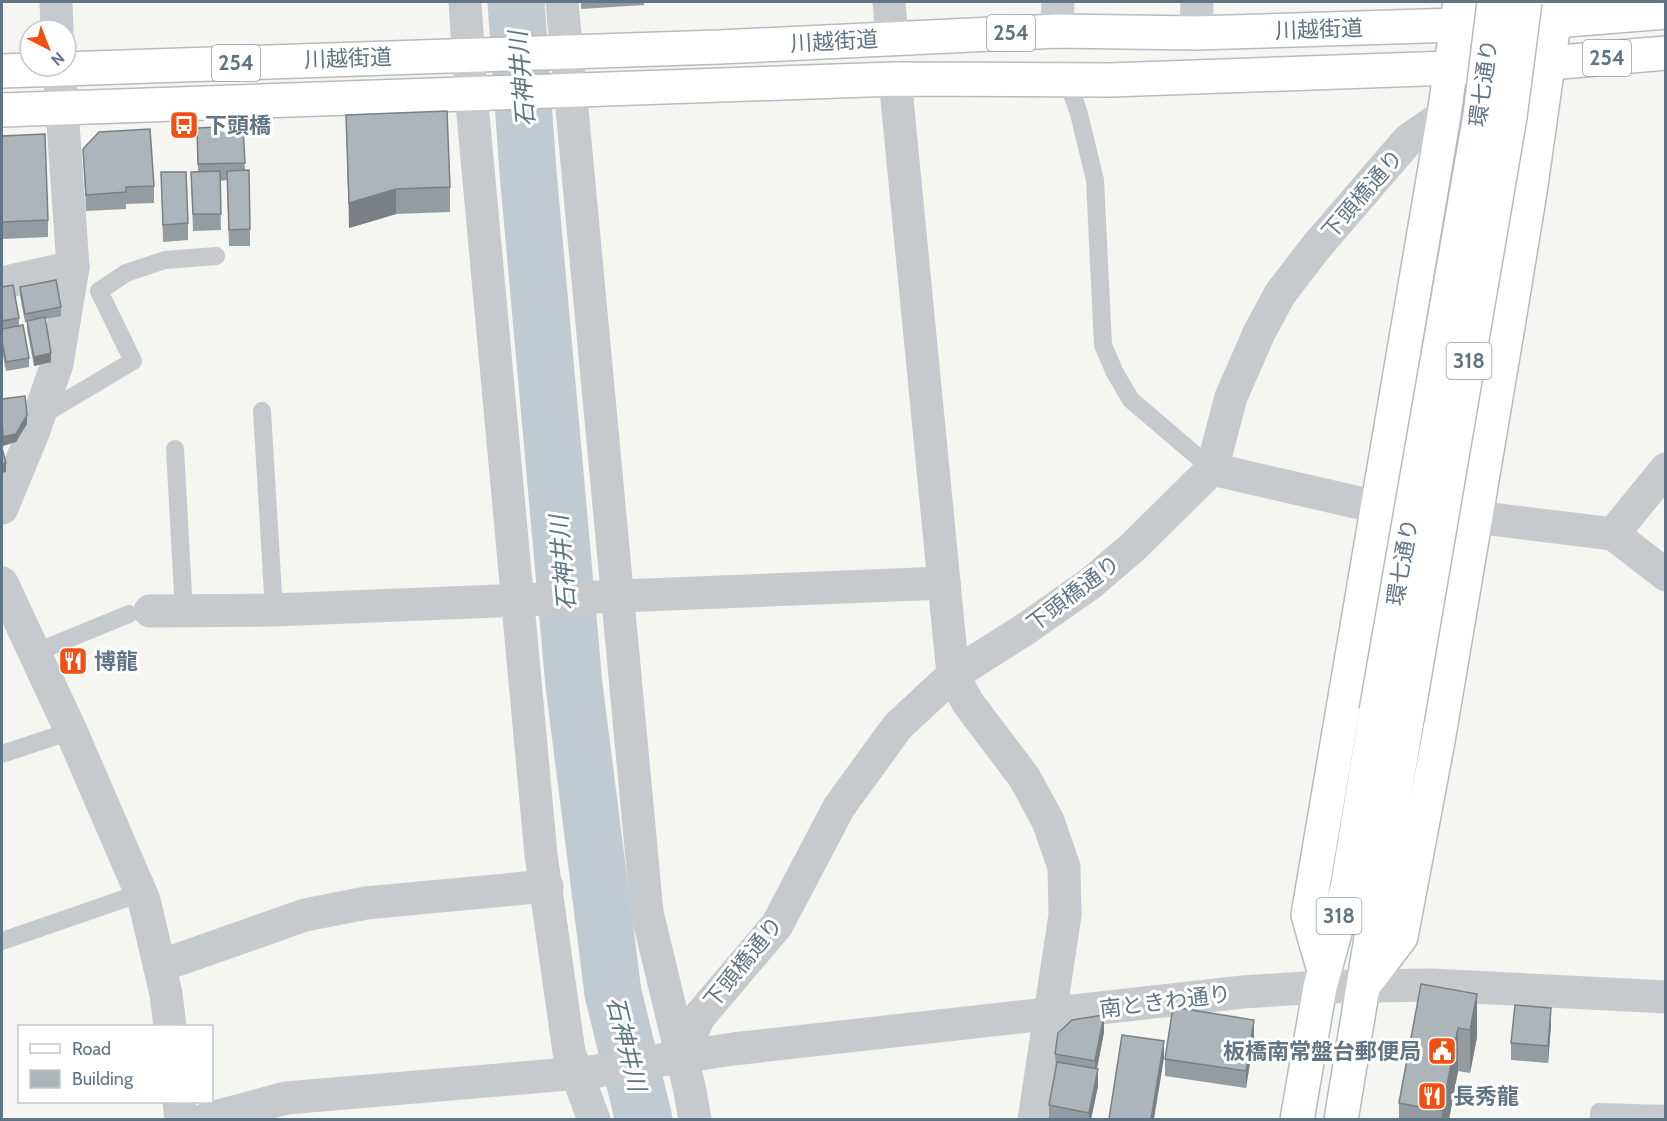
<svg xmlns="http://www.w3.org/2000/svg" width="1667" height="1121" font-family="Cabin,'Noto Sans JP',sans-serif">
<rect width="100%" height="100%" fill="#f5f5f1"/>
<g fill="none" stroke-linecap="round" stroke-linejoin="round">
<!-- river -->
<polyline stroke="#c0cad0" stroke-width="57" points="516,2 528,172 574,685 613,993 644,1120"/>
<!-- primary casing -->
<g stroke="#b7bbbf" stroke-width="36">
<g id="primary">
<polyline points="1324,971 1308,915 1444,115 1460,2"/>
<polyline points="1364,985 1401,937 1438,741 1509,320 1530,192 1557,2"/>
<polyline points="1297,1120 1320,987 1347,889 1376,711"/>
<polyline points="1341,1120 1407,720"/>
</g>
</g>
<!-- trunk casing -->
<g stroke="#b8bbbe" stroke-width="36">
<g id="trunk">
<polyline points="2,71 719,47 1057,31 1196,33 1457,25 1555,21 1666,12"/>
<polyline points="2,110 895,79 1110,80 1451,68 1549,63 1666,53"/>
</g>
</g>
<!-- service -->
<g stroke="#c7cacd" stroke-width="18">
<polyline points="1067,79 1079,114 1095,180 1103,345 1115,373 1131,400 1212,469"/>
<polyline points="262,411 274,610"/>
<polyline points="39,417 133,361 99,291 126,273 165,260 216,256"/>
<polyline points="175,449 184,612"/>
<polyline points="34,653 129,614"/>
<polyline points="2,754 71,731"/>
<polyline points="2,941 141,893"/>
<polyline points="1599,1120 1599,1112 1666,1114"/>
</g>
<!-- minor -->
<g stroke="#c7cacd" stroke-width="33">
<polyline points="56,2 57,30"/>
<polyline points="465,2 471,93 541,855 569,1052 594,1120"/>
<polyline points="562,2 647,912 690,1091 695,1120"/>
<polyline points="889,2 892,38"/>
<polyline points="1057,31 1058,2"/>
<polyline points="1196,33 1197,2"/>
<polyline points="895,79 953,675 968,703 1024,777 1048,821 1064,867 1065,915 1034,1120"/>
<polyline points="2,283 73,267"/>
<polyline points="1212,469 1377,507"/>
<polyline points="2,508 33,433 57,364 73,267 59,66"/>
<polyline points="1475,517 1613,534 1666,575"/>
<polyline points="1613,534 1666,469"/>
<polyline points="2,583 71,731 144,900 166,994 170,1026"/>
<polyline points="150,611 274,610 944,583"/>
<polyline points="160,966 305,915 366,903 547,886"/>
<polyline points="681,1057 699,1017 777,925 839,807 898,726 953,675 1024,630 1091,583 1133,547 1212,469 1231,397 1259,333 1280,294 1316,247 1408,140 1444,115"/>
<polyline points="592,1072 667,1059"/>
<polyline points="179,1102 181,1120"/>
</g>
<!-- tertiary -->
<g stroke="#c7cacd" stroke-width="33">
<polyline points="667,1059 733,1049 1243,992 1320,987 1431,985 1666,997"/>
<polyline points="204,1120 286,1098 592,1072"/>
</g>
<!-- primary -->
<use href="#primary" stroke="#fff" stroke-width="33"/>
<!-- trunk -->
<use href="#trunk" stroke="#fff" stroke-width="33"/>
<!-- primary-bridge casing -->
<g stroke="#b7bbbf" stroke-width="36" stroke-linecap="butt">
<g id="primary-bridge">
<polyline points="1376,711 1480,115 1494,2"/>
<polyline points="1407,720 1510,117 1525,2"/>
</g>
</g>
<!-- primary-bridge -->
<use href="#primary-bridge" stroke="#fff" stroke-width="33"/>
</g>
<!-- wall -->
<g fill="#959ca1">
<polygon points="581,2 644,2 644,5 581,9"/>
<polygon points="346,115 450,187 450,212 396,214 349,228"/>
<polygon points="243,126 245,170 250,229 250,246 229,246 227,180 220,181 221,230 193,231 191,172 198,172 197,128"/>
<polygon points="2,136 48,220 48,237 2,239"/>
<polygon points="83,149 154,186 154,203 126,204 126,209 86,211"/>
<polygon points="161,172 188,223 188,240 163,242"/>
<polygon points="2,287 19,318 19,326 29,358 29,367 6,371 2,350"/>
<polygon points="20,287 61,307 61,316 45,319 51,362 34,366 27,329 27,322 25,322 20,296"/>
<polygon points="1477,994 1477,1037 1470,1073 1458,1071 1449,1119 1399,1119 1399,1103"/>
<polygon points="1551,1025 1548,1063 1511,1060 1511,1043"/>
<polygon points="1104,1032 1097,1069 1098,1086 1091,1119 1049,1119 1049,1105 1056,1071 1055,1054"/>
<polygon points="1254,1037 1246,1088 1165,1076 1165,1059"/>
</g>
<!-- shaded-wall -->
<g fill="#797f83">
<polygon points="396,189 396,214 349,228 349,203"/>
<polygon points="51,353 51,362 34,366 34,357"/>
<polygon points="27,415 27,424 16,442 3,446 3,437"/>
<polygon points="6,463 6,472 2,473 2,464"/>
<polygon points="1477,994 1477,1037 1470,1073 1470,1030"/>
<polygon points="1551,1008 1551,1025 1548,1063 1548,1046"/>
<polygon points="1104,1015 1104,1032 1095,1078 1095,1061"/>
<polygon points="1254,1020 1254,1037 1246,1088 1246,1071"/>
<polygon points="1458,1028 1458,1071 1449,1119 1442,1119 1442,1111"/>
<polygon points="1164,1041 1164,1058 1154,1119 1151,1119"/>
<polygon points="1098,1069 1098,1086 1091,1119 1089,1119 1089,1113"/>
</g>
<!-- building -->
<g fill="#adb5bb" stroke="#797f83" stroke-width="1.5">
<polygon points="447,111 450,187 396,189 349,203 346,115"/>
<polygon points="243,126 245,163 198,164 197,128"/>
<polygon points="150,129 154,186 126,187 126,192 86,195 83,149 99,132"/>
<polygon points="45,134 48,220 2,222 2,136"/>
<polygon points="249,170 250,229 229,230 227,171"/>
<polygon points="220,171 221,214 193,214 191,172"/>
<polygon points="161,172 186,172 188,223 163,225"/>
<polygon points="56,280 61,307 25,314 20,287"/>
<polygon points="13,285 19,318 2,321 2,287"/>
<polygon points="45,317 51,353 34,357 27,321"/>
<polygon points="23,325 29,358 6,362 2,341 2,329"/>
<polygon points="25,396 27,415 16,434 3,437 2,422 2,399"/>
<polygon points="2,448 6,463 2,464"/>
<polygon points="1421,984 1477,994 1470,1030 1458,1028 1442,1111 1399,1103"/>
<polygon points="1515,1005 1551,1008 1548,1046 1511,1043"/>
<polygon points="1173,1007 1254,1020 1246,1071 1165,1059"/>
<polygon points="1104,1015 1095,1061 1055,1054 1058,1033 1072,1020"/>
<polygon points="1122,1035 1164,1041 1151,1119 1109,1119"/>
<polygon points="1057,1062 1098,1069 1089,1113 1049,1105"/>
</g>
<!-- icons -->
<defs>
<g id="bus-square" transform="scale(1.5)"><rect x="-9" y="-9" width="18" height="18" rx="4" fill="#f24f14" stroke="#fff"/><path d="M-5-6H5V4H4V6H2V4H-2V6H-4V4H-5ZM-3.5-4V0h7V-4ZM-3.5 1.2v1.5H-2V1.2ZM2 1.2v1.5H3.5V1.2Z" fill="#fff"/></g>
<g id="restaurant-square" transform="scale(1.5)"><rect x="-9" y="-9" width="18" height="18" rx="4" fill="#f24f14" stroke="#fff"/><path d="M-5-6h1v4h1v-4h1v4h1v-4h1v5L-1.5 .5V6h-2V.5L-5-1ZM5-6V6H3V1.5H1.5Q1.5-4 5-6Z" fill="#fff"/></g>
<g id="civic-square" transform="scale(1.5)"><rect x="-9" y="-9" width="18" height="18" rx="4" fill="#f24f14" stroke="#fff"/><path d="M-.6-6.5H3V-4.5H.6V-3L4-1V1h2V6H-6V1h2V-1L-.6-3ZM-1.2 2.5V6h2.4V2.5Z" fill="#fff"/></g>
</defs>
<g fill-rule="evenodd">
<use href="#bus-square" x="184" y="125"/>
<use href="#restaurant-square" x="73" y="661"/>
<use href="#civic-square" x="1442" y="1051"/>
<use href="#restaurant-square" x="1432" y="1096"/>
</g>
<g text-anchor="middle" stroke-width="6" stroke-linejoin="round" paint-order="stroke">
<!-- shield labels -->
<g fill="#fff" stroke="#909eaa" stroke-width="1.5">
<rect x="987" y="15" width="48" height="36" rx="4.5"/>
<rect x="1583" y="40" width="48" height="36" rx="4.5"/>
<rect x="212" y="45" width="48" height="36" rx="4.5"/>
<rect x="1446.5" y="343" width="45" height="36" rx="4.5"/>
<rect x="1316.5" y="898" width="45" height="36" rx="4.5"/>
</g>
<g font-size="21" font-weight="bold" fill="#617485">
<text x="1011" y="40">254</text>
<text x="1607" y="65">254</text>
<text x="236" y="70">254</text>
<text x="1469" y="368">318</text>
<text x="1339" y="923">318</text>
</g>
<!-- street labels -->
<g font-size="22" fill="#617485" stroke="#fff">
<text transform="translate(1319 29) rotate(-2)" y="8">川越街道</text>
<text transform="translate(834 41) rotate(-3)" y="8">川越街道</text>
<text transform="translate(348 58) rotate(-2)" y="8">川越街道</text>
<text transform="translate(1483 83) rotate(-82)" y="8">環七通り</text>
<text transform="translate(1362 194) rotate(-49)" y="8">下頭橋通り</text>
<text transform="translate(1402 562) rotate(-80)" y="8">環七通り</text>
<text transform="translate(1073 593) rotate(-37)" y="8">下頭橋通り</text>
<text transform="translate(743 962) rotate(-51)" y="8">下頭橋通り</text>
<text transform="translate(1165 1001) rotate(-7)" y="8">南ときわ通り</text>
</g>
<!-- poi labels -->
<g font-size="22" font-weight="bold" fill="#617485" stroke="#fff" text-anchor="start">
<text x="205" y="133">下頭橋</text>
<text x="94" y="669">博龍</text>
<text x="1421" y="1059" text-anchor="end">板橋南常盤台郵便局</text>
<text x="1453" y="1104">長秀龍</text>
</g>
<!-- water labels -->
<g font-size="24" font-style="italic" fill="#5d7782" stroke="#fff">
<text transform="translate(522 79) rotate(-95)" y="8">石神井川</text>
<text transform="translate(563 563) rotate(-95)" y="8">石神井川</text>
<text transform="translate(626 1044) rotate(76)" y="8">石神井川</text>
</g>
</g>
<!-- border -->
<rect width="1667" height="1121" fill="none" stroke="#617485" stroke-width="6"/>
<!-- legend -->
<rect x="18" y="1025" width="195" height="78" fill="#ffffff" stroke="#c0c7ce" stroke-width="1.5"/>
<rect x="30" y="1044" width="30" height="9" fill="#ffffff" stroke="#c0c7ce" stroke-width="1.5"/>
<text x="72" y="1055" font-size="18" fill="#617485">Road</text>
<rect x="30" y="1070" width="30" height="18" fill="#adb5bb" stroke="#c0c7ce" stroke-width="1.5"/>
<text x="72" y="1085" font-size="18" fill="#617485">Building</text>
<!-- north arrow -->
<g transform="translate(48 48) rotate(138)"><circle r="28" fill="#ffffff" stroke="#c0c7ce" stroke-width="1.5"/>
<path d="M0-4.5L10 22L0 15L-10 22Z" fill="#f24f14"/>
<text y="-9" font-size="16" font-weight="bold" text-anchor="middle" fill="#617485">N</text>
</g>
</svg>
